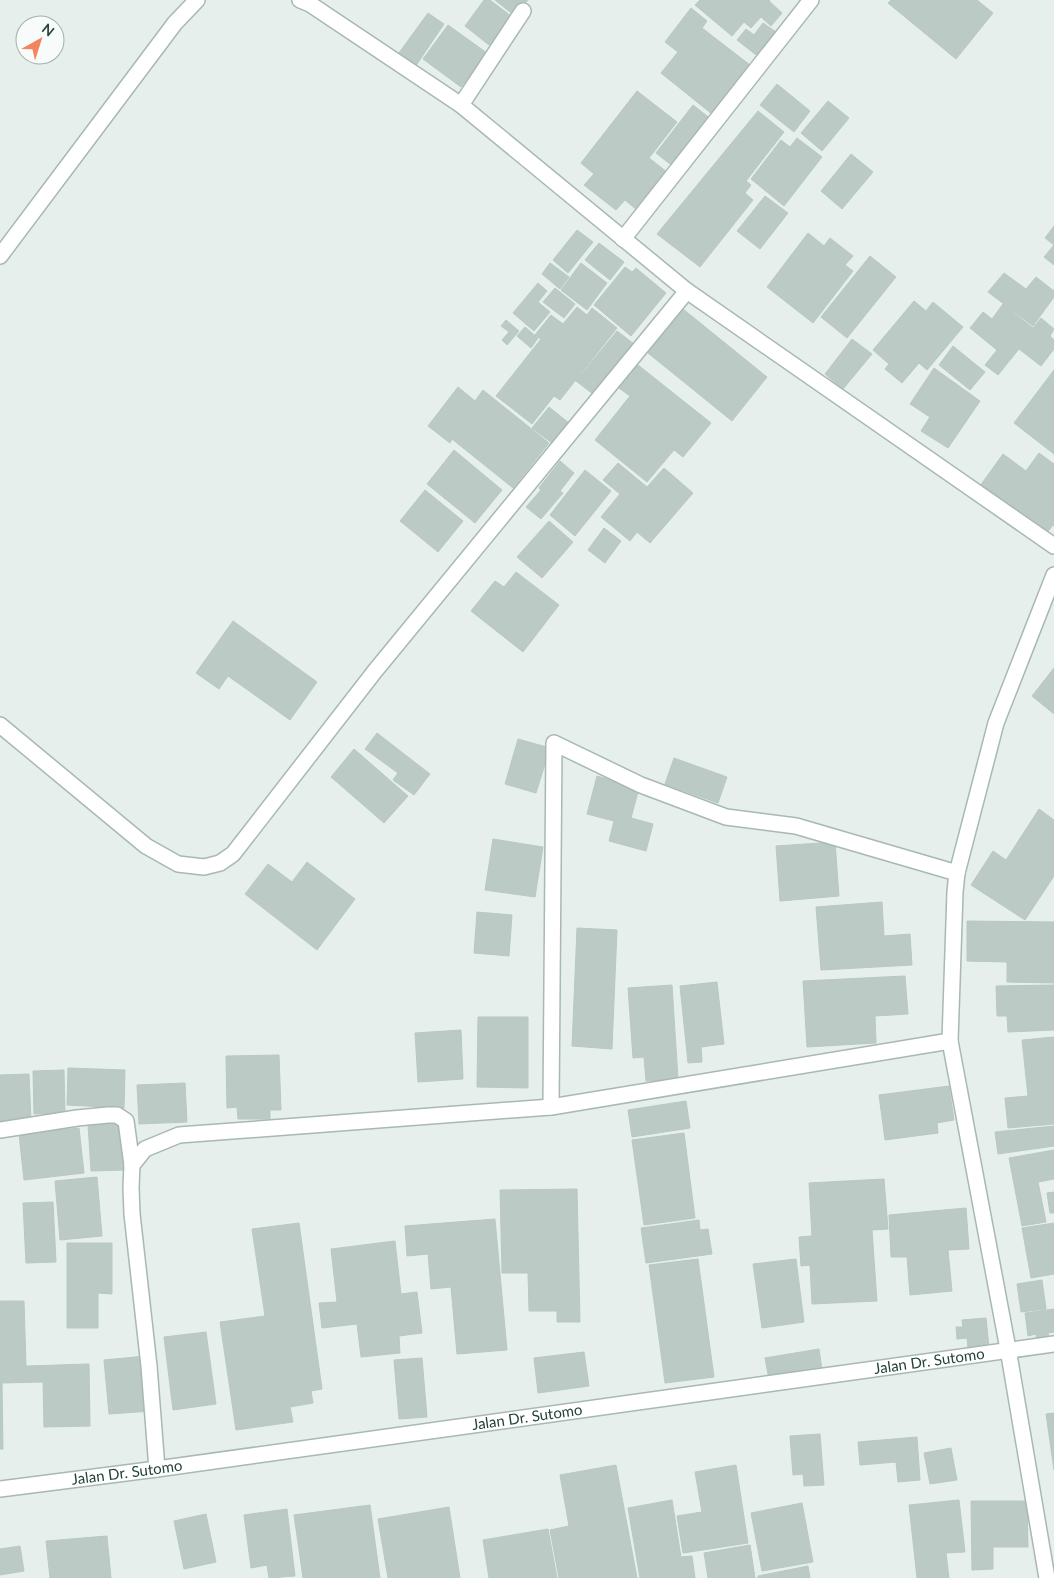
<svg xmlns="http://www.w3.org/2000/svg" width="1054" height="1578" font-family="Lato,sans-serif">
<rect width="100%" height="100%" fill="#e6efeb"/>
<!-- building -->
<g fill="#bbcac4" stroke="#b8c9c2">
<polygon points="484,0 490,0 515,19 500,39 496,36 489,45 465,26"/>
<polygon points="495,0 528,0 515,16"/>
<polygon points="700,0 770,0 769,1 782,13 771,26 761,17 751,28 744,22 732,36 695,5"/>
<polygon points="891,0 977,0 993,13 956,59 888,3"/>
<polygon points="691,8 707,21 702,28 750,65 712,114 661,73 678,52 665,42"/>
<polygon points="428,13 444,24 413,70 396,57"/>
<polygon points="763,23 779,34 760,58 737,40 746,29 754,35"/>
<polygon points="448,25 487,53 461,87 423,59"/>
<polygon points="777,84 810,111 794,132 760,105"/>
<polygon points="637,91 677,122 649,158 667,172 637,210 625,200 616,210 584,185 594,174 581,163"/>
<polygon points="828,101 849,118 822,151 801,133"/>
<polygon points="693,105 712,120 675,168 656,153"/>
<polygon points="758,111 784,132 746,181 751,185 745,193 753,200 700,267 657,234"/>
<polygon points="797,138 822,157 784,206 751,179 781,140 790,147"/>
<polygon points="851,154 873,172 842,209 821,191"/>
<polygon points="765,196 788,213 760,249 737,231"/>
<polygon points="1054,226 1054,265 1044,257 1054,245 1045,238"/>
<polygon points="577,230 593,242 568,273 553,260"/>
<polygon points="808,233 824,246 830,238 853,256 845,265 853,271 813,323 767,287"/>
<polygon points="599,243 624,262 610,280 585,260"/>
<polygon points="870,256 896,277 847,338 821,317"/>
<polygon points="550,263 569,277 560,289 542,274"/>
<polygon points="581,263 607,283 587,310 561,290"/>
<polygon points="625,267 632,272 636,268 666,293 631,336 594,305"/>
<polygon points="1004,273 1026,289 1036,277 1054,291 1054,297 1033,326 988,292"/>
<polygon points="538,283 547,291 538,302 550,312 534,331 513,313"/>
<polygon points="555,288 575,304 564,318 543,302"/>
<polygon points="914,301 926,311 933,302 963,327 927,370 919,363 902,383 885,369 889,364 873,350"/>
<polygon points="1003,304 1033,328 1041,318 1054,329 1050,336 1054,340 1054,349 1041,366 1019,349 998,375 985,365 997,350 970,328 983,312 992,319"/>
<polygon points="577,307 587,315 592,308 617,328 560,400 554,396 532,424 496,396 541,339 535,335 551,315 563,324"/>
<polygon points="683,309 767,377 732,421 648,353"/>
<polygon points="506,320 519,331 507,345 502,340 509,332 501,326"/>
<polygon points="525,327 538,338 531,348 517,336"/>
<polygon points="617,331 634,344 593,394 576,381"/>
<polygon points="852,339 872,354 843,389 825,374"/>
<polygon points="953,346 985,372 970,390 939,365"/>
<polygon points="638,365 711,423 683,457 674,450 647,482 595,440 630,396 619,388"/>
<polygon points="934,368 980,401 948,448 921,431 930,417 910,404"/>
<polygon points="1054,370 1054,454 1014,423"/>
<polygon points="458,387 475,401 483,390 549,443 513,488 452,439 450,443 428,426"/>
<polygon points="549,407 569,423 552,443 532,428"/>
<polygon points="454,450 502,490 475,523 427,484"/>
<polygon points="1039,453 1054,464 1054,526 1053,525 1045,535 980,486 1003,454 1026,471"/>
<polygon points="560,461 574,473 560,491 563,493 541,519 526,507 541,490 539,488"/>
<polygon points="618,463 647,487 664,468 693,493 650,543 637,532 630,541 601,517 620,494 603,480"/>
<polygon points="585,470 611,491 575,536 550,515"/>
<polygon points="425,490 463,521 438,552 400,521"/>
<polygon points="549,521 573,542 542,578 517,557"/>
<polygon points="604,528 621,541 605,563 588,550"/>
<polygon points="516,572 559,605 523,652 471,611 495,581 504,587"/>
<polygon points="233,621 317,682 290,720 228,676 219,689 196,673"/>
<polygon points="1054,668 1054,714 1032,696"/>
<polygon points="377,733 430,774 414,795 393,780 398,773 365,749"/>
<polygon points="518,739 550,748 536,793 505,784"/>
<polygon points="354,749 408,796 384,823 331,777"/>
<polygon points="674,758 727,777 718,803 665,784"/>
<polygon points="597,776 639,788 631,818 653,824 646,851 609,841 614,821 587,814"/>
<polygon points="1039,809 1054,820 1054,876 1025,920 971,885 993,851 1006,860"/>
<polygon points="493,839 543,847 535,897 485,890"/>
<polygon points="835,842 839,896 780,901 776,846"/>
<polygon points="307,862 355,899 317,950 245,894 268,864 292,882"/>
<polygon points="882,902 884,936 910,934 912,965 821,970 816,907"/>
<polygon points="477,912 512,915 509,956 474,953"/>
<polygon points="967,921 1054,922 1054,983 1007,982 1007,962 967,961"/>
<polygon points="577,928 617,930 612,1049 572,1046"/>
<polygon points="905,976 908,1014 875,1016 876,1043 807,1047 803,981"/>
<polygon points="717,982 724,1044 701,1047 702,1062 688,1063 680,986"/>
<polygon points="672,985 678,1079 646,1081 644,1057 633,1058 628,988"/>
<polygon points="1054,985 1054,1030 1008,1032 1007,1016 997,1016 996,986"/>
<polygon points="478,1017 528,1017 528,1088 477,1087"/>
<polygon points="461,1030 463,1079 418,1082 415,1033"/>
<polygon points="1054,1037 1054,1124 1008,1128 1005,1098 1028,1096 1022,1040"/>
<polygon points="279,1055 281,1110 270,1110 270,1119 238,1119 237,1107 227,1108 226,1056"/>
<polygon points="68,1068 125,1070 124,1108 67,1105"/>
<polygon points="64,1070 65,1113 34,1114 33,1071"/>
<polygon points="29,1074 31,1120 0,1121 0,1075"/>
<polygon points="185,1083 187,1122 139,1124 137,1085"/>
<polygon points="949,1086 954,1120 937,1123 938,1133 885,1140 879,1095"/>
<polygon points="686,1101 690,1128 632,1137 628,1110"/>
<polygon points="124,1123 126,1170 91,1171 88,1124"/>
<polygon points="1054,1126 1054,1146 998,1154 995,1132"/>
<polygon points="79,1128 84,1173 24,1180 19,1134"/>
<polygon points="684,1133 695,1218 644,1225 632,1140"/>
<polygon points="1054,1150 1054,1179 1038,1182 1046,1222 1022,1226 1009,1158"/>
<polygon points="97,1177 102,1236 60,1240 55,1181"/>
<polygon points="884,1179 888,1229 872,1230 877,1301 812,1304 810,1265 801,1266 799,1237 812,1236 809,1183"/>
<polygon points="577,1189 580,1322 557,1322 557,1311 529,1311 528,1273 502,1273 500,1190"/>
<polygon points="1054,1192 1054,1213 1050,1213 1047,1193"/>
<polygon points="53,1202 56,1262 26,1263 23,1203"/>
<polygon points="966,1208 969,1249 948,1250 952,1291 910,1295 907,1257 891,1257 889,1215"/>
<polygon points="495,1219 507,1350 457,1354 451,1287 431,1289 428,1254 407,1256 405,1226"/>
<polygon points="699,1220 700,1230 708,1229 712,1254 646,1263 641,1228"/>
<polygon points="299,1223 322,1389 311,1391 313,1403 290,1407 293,1422 236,1430 220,1322 265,1316 252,1229"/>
<polygon points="1054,1223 1054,1274 1031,1278 1022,1228"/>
<polygon points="395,1241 401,1294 417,1292 422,1333 399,1336 400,1353 361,1357 357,1324 322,1328 319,1303 337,1302 331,1249"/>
<polygon points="67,1243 112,1243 112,1294 98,1293 98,1328 67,1328"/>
<polygon points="698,1259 714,1377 665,1383 649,1265"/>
<polygon points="796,1259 804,1322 762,1328 753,1264"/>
<polygon points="1042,1280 1046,1309 1021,1312 1017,1284"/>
<polygon points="0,1301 24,1301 26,1366 89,1364 90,1426 44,1427 43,1382 2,1383 3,1449 0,1449"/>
<polygon points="1054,1309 1054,1332 1048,1333 1049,1341 1037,1342 1036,1334 1028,1336 1025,1313"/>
<polygon points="986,1318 989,1347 968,1349 967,1338 957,1339 956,1327 963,1327 962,1320"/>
<polygon points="206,1332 216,1404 173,1410 164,1337"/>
<polygon points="819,1349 822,1370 769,1379 765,1358"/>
<polygon points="584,1352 589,1386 538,1393 534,1358"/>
<polygon points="146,1356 151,1411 109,1414 104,1360"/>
<polygon points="422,1358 427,1417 399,1419 394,1360"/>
<polygon points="1054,1413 1054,1470 1046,1414"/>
<polygon points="820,1434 824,1485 804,1486 803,1474 793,1475 790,1436"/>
<polygon points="917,1437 920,1480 898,1482 896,1462 860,1465 858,1442"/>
<polygon points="951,1448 957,1480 930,1484 924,1453"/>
<polygon points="616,1465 637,1578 559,1578 550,1530 569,1526 560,1475"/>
<polygon points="736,1465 748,1543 683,1553 677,1516 702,1512 695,1472"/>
<polygon points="672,1500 681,1557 692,1556 695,1578 640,1578 628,1508"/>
<polygon points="959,1500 965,1552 946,1553 949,1578 917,1578 909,1505"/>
<polygon points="971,1501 1027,1501 1028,1547 993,1547 993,1569 972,1570"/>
<polygon points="802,1503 813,1562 762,1571 751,1513"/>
<polygon points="370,1505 380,1578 303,1578 294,1515"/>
<polygon points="449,1507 460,1578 388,1578 378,1519"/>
<polygon points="287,1509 295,1576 269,1578 267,1565 251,1568 244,1515"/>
<polygon points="206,1514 216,1562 184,1569 174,1521"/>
<polygon points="548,1529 557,1578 489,1578 483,1540"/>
<polygon points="107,1536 111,1578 50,1578 46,1541"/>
<polygon points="750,1545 755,1578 708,1578 704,1553"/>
<polygon points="20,1546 24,1571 0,1575 0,1549"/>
<polygon points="808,1566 810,1578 758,1578 758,1576"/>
</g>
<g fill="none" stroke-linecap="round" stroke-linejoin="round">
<!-- minor casing -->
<g stroke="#a8b8b2" stroke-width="18">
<g id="minor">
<polyline points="300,0 310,4 461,105 687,291 1054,546"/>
<polyline points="461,105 523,11"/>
<polyline points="623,239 811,0"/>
<polyline points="0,256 175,23 197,0"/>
<polyline points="0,725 146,846 178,864 204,867 220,863 233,854 375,671 687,291"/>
<polyline points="551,1107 554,743 641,785 726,817 796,826 957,873"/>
<polyline points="0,1130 77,1118 108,1115 117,1115 126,1121 132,1165"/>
<polyline points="157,1469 149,1366 132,1214 131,1187 132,1165 145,1149 179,1135 551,1107 950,1041"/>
<polyline points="1047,1578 1008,1349 950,1041 955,892 957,873 996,723 1054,575"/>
</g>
</g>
<!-- tertiary casing -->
<g stroke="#a8b8b2" stroke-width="18">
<g id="tertiary">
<path id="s1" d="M0,1489L157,1469L1054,1344"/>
</g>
</g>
<!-- minor -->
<use href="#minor" stroke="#fff" stroke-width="15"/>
<!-- tertiary -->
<use href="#tertiary" stroke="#fff" stroke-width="15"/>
</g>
<g text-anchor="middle" stroke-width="4.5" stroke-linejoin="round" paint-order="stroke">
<!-- street labels -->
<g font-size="15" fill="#24423a" stroke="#f7fbf9">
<text dy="5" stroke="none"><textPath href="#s1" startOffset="938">Jalan Dr. Sutomo</textPath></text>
<text dy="5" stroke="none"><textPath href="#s1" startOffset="532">Jalan Dr. Sutomo</textPath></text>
<text dy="5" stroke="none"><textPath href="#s1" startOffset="128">Jalan Dr. Sutomo</textPath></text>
</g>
</g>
<!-- north arrow -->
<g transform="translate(40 40) rotate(39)"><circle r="24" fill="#f7fbf9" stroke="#a3b1ad"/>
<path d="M0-4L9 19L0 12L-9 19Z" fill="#f4845f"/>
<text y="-8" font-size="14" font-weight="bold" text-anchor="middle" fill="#24423a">N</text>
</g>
</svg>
